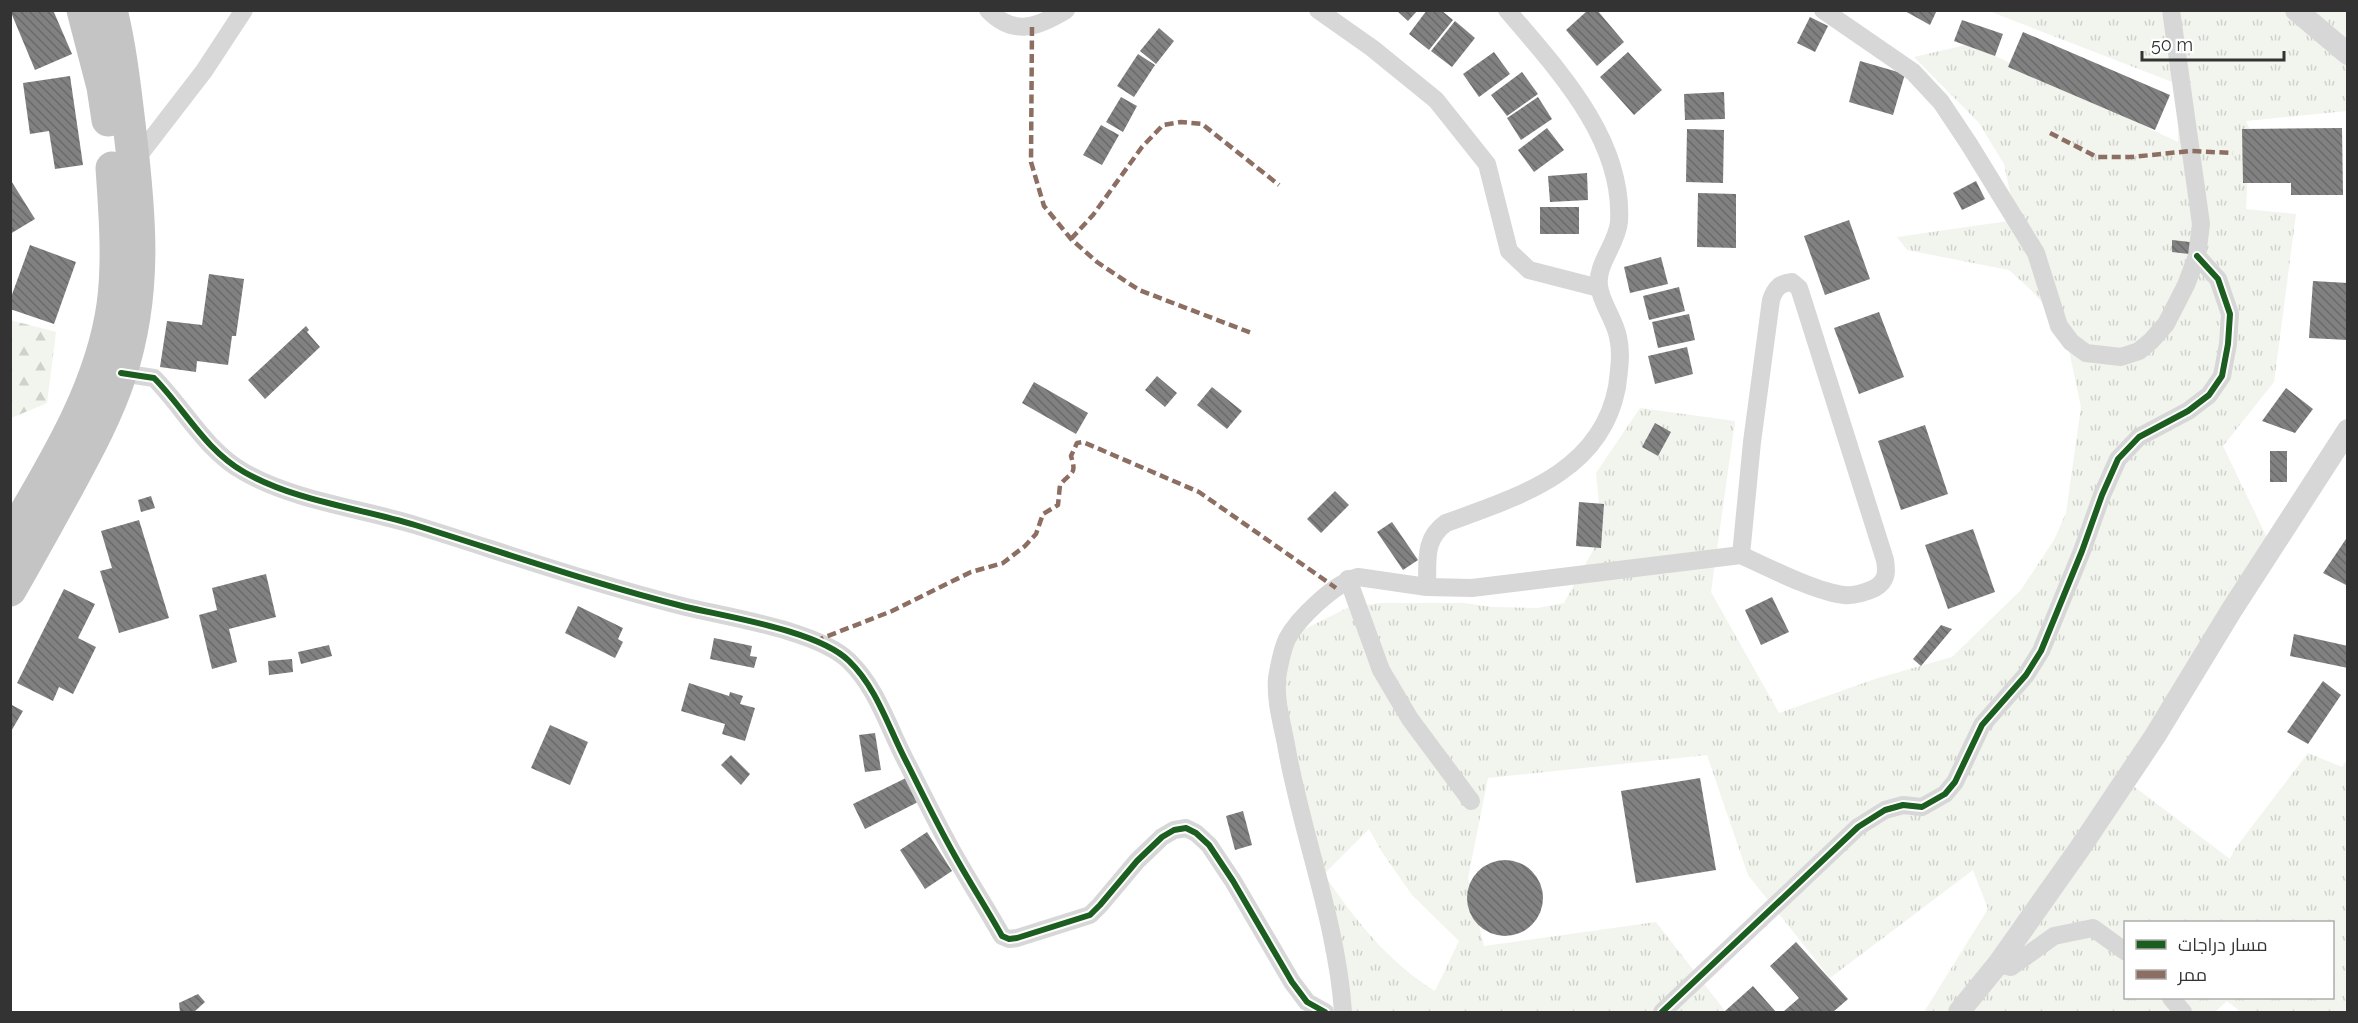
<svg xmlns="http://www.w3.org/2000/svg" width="2358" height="1023" font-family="Raleway,Cairo,sans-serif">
<defs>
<pattern id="grass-tufts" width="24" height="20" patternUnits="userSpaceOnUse" patternTransform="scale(1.5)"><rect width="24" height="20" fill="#f1f5ed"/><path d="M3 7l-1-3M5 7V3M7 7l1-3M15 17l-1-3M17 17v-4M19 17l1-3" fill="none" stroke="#cfd2cc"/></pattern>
<pattern id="forest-firs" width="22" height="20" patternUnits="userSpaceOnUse" patternTransform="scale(1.5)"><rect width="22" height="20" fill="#f1f5ed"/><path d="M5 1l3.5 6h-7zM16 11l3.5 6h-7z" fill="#cfd2cc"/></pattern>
<pattern id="building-back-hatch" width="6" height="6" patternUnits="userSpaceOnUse" patternTransform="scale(1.5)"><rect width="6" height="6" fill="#818181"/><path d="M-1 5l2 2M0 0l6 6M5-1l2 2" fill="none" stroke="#6a6a6a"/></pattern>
</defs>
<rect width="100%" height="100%" fill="#fff"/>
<!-- grass -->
<path fill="url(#grass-tufts)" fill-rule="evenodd" d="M1989,11H2347V111L2246,121L2250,130L2246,209L2296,214L2274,382L2223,446L2269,542L2132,785L2230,859L2234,850L2308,753L2342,767L2347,760V1012H2241L2227,1001L2215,1012H1924L1988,909L1973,870L1830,978L1748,875L1707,755L1488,778L1468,878L1484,946L1656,922L1726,1012H1337L1279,705L1295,634L1349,607L1381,603H1464L1492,607L1538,608L1564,603L1602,534L1596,473L1640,408L1735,421L1711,592L1779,713L1878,678L1952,657L2021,590L2054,540L2066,513L2081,407L2064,327L2032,291L2009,270L1907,250L1897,237L2016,220L2004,164L1979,123L1914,57L1970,44L2178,142L2180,85ZM1369,829L1382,852L1412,895L1459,941L1435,991C1390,964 1353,918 1324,874ZM2126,922H2332V998H2126Z"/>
<!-- forest -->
<polygon fill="url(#forest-firs)" points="10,320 56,332 47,403 11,418"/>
<!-- building -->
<g fill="url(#building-back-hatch)">
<polygon points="10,10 53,10 72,54 35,70"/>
<polygon points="1396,10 1418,10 1408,21"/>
<polygon points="1427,10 1441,10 1453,20 1429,50 1409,34"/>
<polygon points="1588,10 1597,10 1624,42 1597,66 1566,30"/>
<polygon points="1903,10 1937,10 1930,25"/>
<polygon points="1810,17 1828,26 1815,52 1797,43"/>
<polygon points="1962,20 2003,34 1995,56 1954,41"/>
<polygon points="1455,21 1475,38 1452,67 1431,51"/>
<polygon points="1159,28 1174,41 1156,64 1140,51"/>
<polygon points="2023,32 2170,95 2155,130 2008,67"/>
<polygon points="1494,52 1510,74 1479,97 1463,74"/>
<polygon points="1628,52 1662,90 1634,115 1600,77"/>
<polygon points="1138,54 1155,65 1134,97 1117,86"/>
<polygon points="1860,61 1905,74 1893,115 1849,102"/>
<polygon points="1522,72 1538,94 1507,116 1491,95"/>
<polygon points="70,76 83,165 55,169 49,131 30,134 23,83"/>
<polygon points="1724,92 1725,119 1685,120 1684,94"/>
<polygon points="1121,97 1137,106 1123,132 1106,122"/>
<polygon points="1538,97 1552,119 1521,140 1507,118"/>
<polygon points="1101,125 1119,135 1102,165 1083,155"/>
<polygon points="1547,128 1564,150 1534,172 1518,150"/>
<polygon points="2342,128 2343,195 2291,195 2291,183 2243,183 2242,129"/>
<polygon points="1687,129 1724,130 1723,183 1686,182"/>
<polygon points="1587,173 1588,200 1550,202 1548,176"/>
<polygon points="10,179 35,219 10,234"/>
<polygon points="1976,181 1985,199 1962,210 1953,193"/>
<polygon points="1698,193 1736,194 1736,248 1697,247"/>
<rect x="1540" y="207" width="39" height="27"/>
<polygon points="1849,220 1870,279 1825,295 1804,236"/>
<polygon points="2172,240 2190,242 2189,254 2172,252"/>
<polygon points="30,245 76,262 54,324 10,309 10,300"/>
<polygon points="1661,257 1668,284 1630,293 1624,267"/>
<polygon points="209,274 244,279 236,336 232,336 228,365 197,361 196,372 160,367 167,321 202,325"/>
<polygon points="2313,281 2348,283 2348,340 2309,338"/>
<polygon points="1679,287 1685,311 1649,320 1643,296"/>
<polygon points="1879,312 1904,377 1859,394 1834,328"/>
<polygon points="1689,314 1695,340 1658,348 1652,322"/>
<polygon points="306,326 309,330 307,332 320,347 265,399 248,380"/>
<polygon points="1687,347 1693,374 1655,384 1648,356"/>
<polygon points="1157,376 1177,393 1165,407 1145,390"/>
<polygon points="1034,382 1088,413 1076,434 1022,403"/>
<polygon points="1212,387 1242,411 1227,429 1197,405"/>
<polygon points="2286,388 2313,409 2295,433 2262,421"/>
<polygon points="1655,423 1671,432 1658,456 1642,447"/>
<polygon points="1925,425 1948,494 1901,510 1878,441"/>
<rect x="2270" y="451" width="17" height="31"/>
<polygon points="1335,491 1349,505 1321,533 1307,519"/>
<polygon points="151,496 155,508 141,512 138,500"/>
<polygon points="1579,502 1604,504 1601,548 1576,546"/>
<polygon points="139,520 169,618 119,633 100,571 112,568 101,531"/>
<polygon points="1392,522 1418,560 1403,570 1377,532"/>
<polygon points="1973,529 1995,592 1948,609 1925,545"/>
<polygon points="2348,536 2348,586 2323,573"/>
<polygon points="266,574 276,617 229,629 237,662 212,669 199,615 217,610 212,588"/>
<polygon points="64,589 95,604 78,638 96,647 73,694 59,687 53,701 17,683"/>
<polygon points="1772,597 1789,632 1761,645 1745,610"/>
<polygon points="578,606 623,628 618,639 623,642 615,658 565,633"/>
<polygon points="1941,625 1952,629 1921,666 1913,659"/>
<polygon points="2294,634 2348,646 2348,668 2290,656"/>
<polygon points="714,638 752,646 750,656 757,657 754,668 710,659"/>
<polygon points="329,645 332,656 301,664 298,652"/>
<polygon points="292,659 293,672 269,675 268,661"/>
<polygon points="2323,681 2341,695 2308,744 2287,732"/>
<polygon points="689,683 729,696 730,692 743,696 740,704 755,708 745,741 722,734 725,724 681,711"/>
<polygon points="10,704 23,711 10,733"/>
<polygon points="550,725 588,742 570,785 531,768"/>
<polygon points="875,733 881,770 865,772 859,735"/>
<polygon points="731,755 750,774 741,785 721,765"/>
<polygon points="906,778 918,802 865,829 853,804"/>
<polygon points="1700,778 1716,870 1636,883 1621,791"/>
<polygon points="1243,811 1252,845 1235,850 1226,816"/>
<polygon points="927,832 952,871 925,889 900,850"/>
<circle cx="1505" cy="898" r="38"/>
<polygon points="1796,942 1848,999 1833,1012 1783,1012 1799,998 1770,966"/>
<polygon points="1753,986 1776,1012 1727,1012 1725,1011"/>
<polygon points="198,994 205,1002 194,1012 180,1012 179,1003"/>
</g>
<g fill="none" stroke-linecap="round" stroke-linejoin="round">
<!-- minor -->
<g stroke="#d7d7d7" stroke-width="18">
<path d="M988,10C1014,37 1038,27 1066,10"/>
<polyline points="1318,10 1372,48 1436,100 1487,164 1509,251 1529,270 1599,288"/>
<polyline points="1823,10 1913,72 1941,102 1969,144 2036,253 2059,326 2071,342 2086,353 2121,357 2139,351 2151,341 2166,324 2186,285 2197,256 2201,224 2171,10"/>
<polyline points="133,163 204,71 244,10"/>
<path d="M1792,282L1799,288L1801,294L1885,560C1887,572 1887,581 1875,588C1867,592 1854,596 1844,595C1816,592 1767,567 1741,555L1752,442L1771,300C1775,288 1780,283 1792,282Z"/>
<path d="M121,373L154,378C184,408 205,450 244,472C295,501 359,508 415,525C505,553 594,584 686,607C728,617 819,631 849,661C878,689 889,730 908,765C923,795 938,826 955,856C970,883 987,909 1002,936L1009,939L1017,938L1090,915L1100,905L1137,861L1162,837L1174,830L1186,828L1196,833L1209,845L1233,881L1292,982L1307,1002L1325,1012"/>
<polyline points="1348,579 1381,670 1410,719 1471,801"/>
<path d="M1427,587C1428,562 1423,539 1446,523C1517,497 1601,473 1617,387C1619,371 1622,353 1618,337C1615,320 1601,303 1599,286C1596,264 1617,244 1619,222C1624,139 1557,69 1507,10"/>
<polyline points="1998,964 2011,967 2054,936 2093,928 2126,952"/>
<polyline points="2171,998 2183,1012"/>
<path d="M1343,1012C1337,923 1303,838 1287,750C1283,726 1275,703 1277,678C1279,666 1282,650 1287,639C1298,618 1335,583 1358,577L1427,587L1472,588L1741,555"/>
<polyline points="1662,1012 1858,827 1885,810 1903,805 1922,807 1945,794 1955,782 1982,725 2026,675 2041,651 2082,551 2102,495 2118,459 2139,437 2188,411 2209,395 2222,376 2228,344 2230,314 2218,279 2197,256"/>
</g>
<!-- tertiary -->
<g stroke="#d7d7d7" stroke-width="22">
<polyline points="2296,10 2348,54"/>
<polyline points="1959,1012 1998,964 2080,848 2155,736 2231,611 2348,430"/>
</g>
<!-- motorway -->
<g stroke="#c4c4c4" stroke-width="33">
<polyline points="83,10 103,87 108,120"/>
<path d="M10,539C52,467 101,390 113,305C119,262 115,212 112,168"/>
<path d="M10,590C29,557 47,524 66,490C86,453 107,415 120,375C147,293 140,216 130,132C125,91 121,51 111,10"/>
</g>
<!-- quiet -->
<g stroke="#8d6e63" stroke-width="4.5" stroke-dasharray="9 4.5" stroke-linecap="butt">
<polyline points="1032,27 1031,162 1044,206 1071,239 1097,262 1139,290 1254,334"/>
<polyline points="2050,133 2097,157 2132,157 2190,151 2233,153"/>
<polyline points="1071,239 1093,215 1142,147 1163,125 1181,122 1202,124 1279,185"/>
<path d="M815,641L892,611L971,572L1003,563L1025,546L1036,534L1043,514L1058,505L1060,485C1072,470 1077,476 1071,456L1077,443L1083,442L1199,492L1336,588"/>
</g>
<!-- cycleway casing -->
<g stroke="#fff" stroke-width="10">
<g id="cycleway">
<path d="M121,373L154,378C184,408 205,450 244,472C295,501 359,508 415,525C505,553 594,584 686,607C728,617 819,631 849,661C878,689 889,730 908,765C923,795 938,826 955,856C970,883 987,909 1002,936L1009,939L1017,938L1090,915L1100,905L1137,861L1162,837L1174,830L1186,828L1196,833L1209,845L1233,881L1292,982L1307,1002L1325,1012"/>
<polyline points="1662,1012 1858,827 1885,810 1903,805 1922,807 1945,794 1955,782 1982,725 2026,675 2041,651 2082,551 2102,495 2118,459 2139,437 2188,411 2209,395 2222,376 2228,344 2230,314 2218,279 2197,256"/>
</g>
</g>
<!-- cycleway -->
<use href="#cycleway" stroke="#1b5e20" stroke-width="6"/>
</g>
<!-- border -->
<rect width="2358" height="1023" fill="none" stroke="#333333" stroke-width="24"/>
<!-- legend -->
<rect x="2124" y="921" width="210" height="78" fill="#ffffff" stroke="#adadad" stroke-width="1.5"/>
<rect x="2136" y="940" width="30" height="9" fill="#1b5e20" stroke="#adadad" stroke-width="1.5"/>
<text x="2178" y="951" font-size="18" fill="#333333">مسار دراجات</text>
<rect x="2136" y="970" width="30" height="9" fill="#8d6e63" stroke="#adadad" stroke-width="1.5"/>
<text x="2178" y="981" font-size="18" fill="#333333">ممر</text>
<!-- scale -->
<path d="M2142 51v9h142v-9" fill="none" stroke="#333333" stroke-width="3"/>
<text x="2151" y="51" font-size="18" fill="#333333" stroke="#ffffff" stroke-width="4.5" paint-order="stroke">50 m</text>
</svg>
